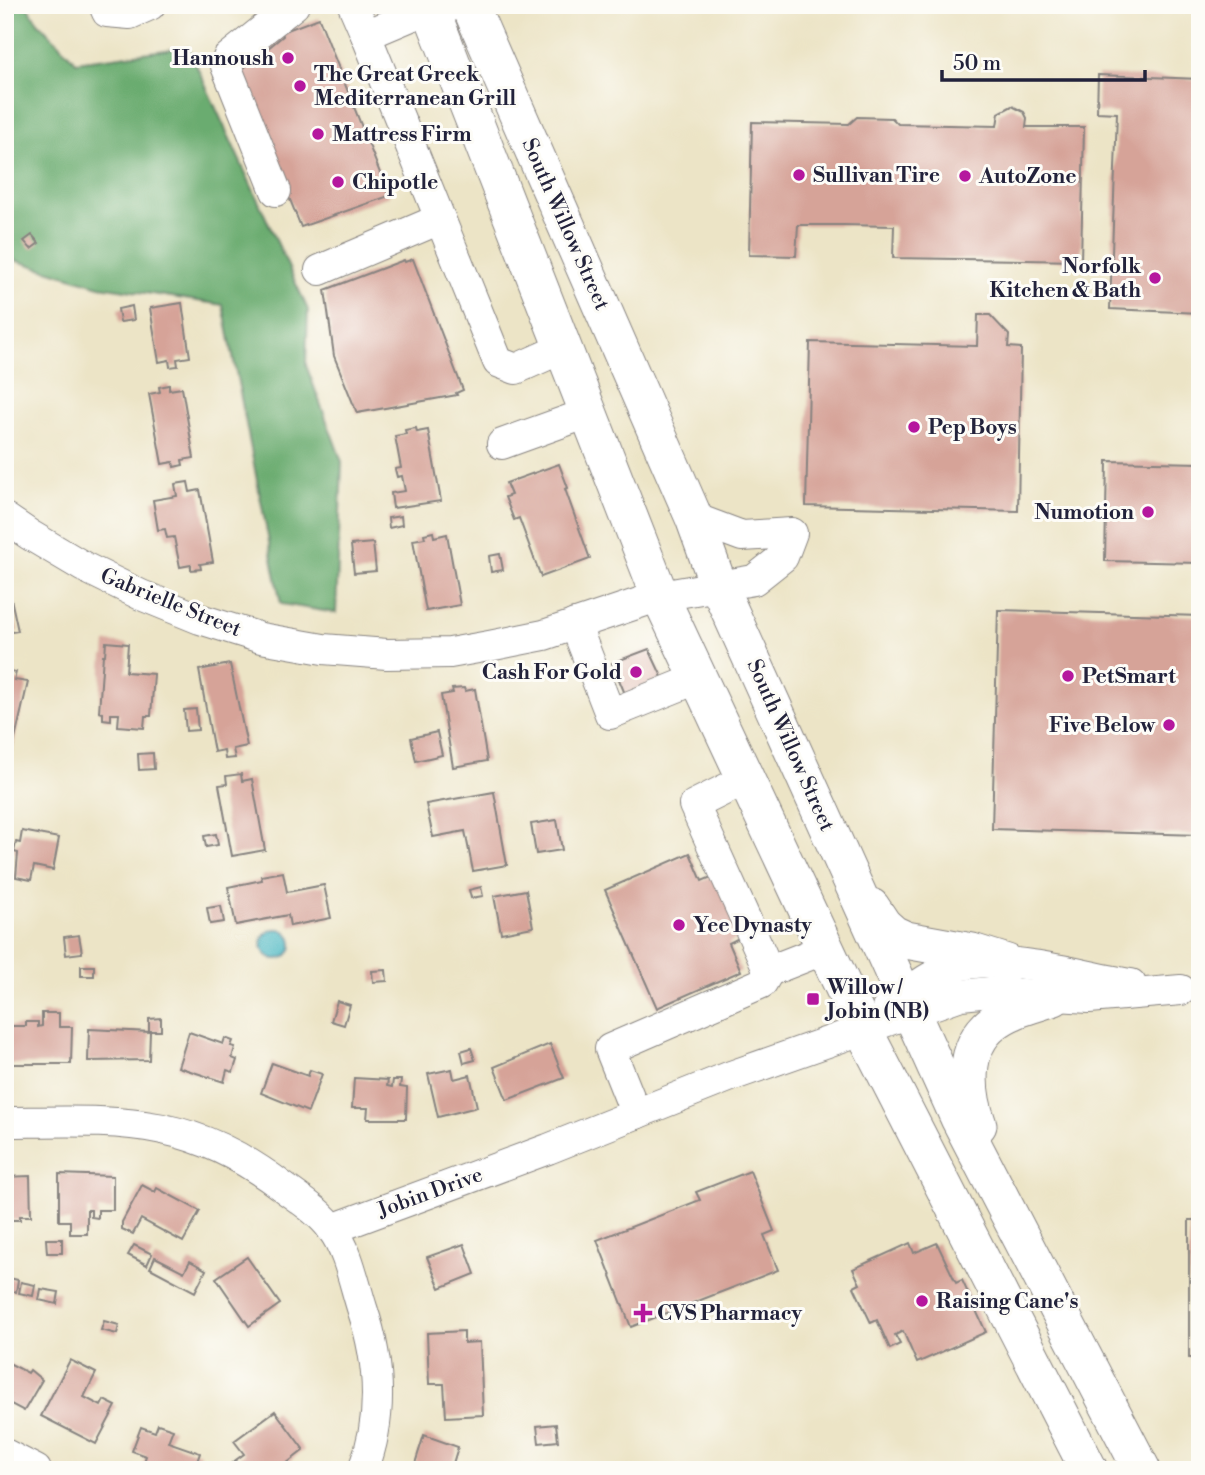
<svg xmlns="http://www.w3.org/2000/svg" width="1205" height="1475" font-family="'Libre Bodoni',serif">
<rect width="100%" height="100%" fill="#fdfcf7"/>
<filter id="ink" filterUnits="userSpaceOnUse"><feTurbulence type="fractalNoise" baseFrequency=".0143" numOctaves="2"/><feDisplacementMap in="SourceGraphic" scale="14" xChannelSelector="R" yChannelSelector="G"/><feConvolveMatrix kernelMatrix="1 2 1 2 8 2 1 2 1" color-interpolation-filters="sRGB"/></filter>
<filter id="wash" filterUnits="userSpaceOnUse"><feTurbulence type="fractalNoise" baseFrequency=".00686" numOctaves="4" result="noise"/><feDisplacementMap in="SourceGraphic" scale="28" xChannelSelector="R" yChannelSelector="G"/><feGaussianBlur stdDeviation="1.57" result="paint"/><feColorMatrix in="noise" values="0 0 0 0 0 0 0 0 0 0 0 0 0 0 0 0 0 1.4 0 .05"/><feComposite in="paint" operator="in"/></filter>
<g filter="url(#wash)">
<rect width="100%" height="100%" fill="#ece4c6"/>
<!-- forest -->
<polygon fill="#6aac70" stroke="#466756" stroke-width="2" points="5,5 26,5 38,22 76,62 188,47 308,310 306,365 342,462 336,613 281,604 223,305 100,286 10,259 5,253"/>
<!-- water -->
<circle fill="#49b7c2" stroke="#366c7e" stroke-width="2" cx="277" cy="944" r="15"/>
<g id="blocks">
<!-- building -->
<g fill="#d6a398">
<polygon points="319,18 389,196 301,227 239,72 283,36 282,32"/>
<polygon points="1098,75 1200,79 1200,313 1110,309 1117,113 1097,112"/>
<polygon points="1012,106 1024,112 1027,118 1026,127 1084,127 1081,261 893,258 894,226 843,225 798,225 796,256 749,255 752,122 849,124 857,117 892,118 898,124 997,126 999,113"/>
<polygon points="32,235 39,243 31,249 24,241"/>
<polygon points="413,259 463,390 456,393 457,395 357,413 334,356 325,290 404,260 405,262"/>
<polygon points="182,303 190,357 177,359 178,366 170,367 169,360 159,362 150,308"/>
<polygon points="132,306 134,320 120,322 118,309"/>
<polygon points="978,315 990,315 1009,335 1008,347 1021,348 1018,511 806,506 810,342 977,346"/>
<polygon points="169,385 169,390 182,388 194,458 182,460 183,465 174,467 173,462 162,464 149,394 160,392 159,387"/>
<polygon points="416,428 417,432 428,430 441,501 393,508 391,493 405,491 402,476 397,477 395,469 401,468 395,436 406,434 405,430"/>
<polygon points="1107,461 1200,463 1200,563 1105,561"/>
<polygon points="559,464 568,488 565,489 590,559 541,577 519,518 514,520 505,497 511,495 506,483"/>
<polygon points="188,482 190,492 200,490 213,562 200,564 201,569 191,570 191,565 180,567 174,537 167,538 165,529 158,530 153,500 177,496 175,484"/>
<polygon points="401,516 402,525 389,528 388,518"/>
<polygon points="433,532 434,537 447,534 460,605 426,611 413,540 425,538 424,534"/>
<polygon points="373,543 376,571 354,573 351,545"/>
<polygon points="500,554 503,570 491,572 489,556"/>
<polygon points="5,571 18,631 5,633"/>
<polygon points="998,610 1200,616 1200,835 992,829"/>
<polygon points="106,642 128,644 126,672 154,674 151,716 145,716 144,728 118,726 119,714 111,714 111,720 103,719 103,713 99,712 103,655 105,655"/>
<polygon points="649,649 663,679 625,694 618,677 612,679 609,673 615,671 612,663"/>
<polygon points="230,664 247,746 233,749 235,758 225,759 224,750 214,752 199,670"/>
<polygon points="5,670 16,672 14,680 28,682 12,752 5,750"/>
<polygon points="464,688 465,691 475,689 487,761 453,767 441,695 453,693 452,689"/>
<polygon points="196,709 198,730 186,731 184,710"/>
<polygon points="437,732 442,755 416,761 411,738"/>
<polygon points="153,753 154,769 139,770 138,754"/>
<polygon points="241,774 242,781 252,779 265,850 232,856 219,785 227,784 226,776"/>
<polygon points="494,792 507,865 473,871 465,831 433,837 426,804"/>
<polygon points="557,820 562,850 536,854 531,824"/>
<polygon points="22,831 59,838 53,870 34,866 31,880 16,877 18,853 14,852 16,842 20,843"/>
<polygon points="216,834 218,845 206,847 204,836"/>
<polygon points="690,853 702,881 716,875 743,936 729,943 741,971 657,1008 605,890"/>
<polygon points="283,872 287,892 324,885 331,918 290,926 288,915 236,925 228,887 262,880 261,876"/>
<polygon points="481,887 483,896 471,898 469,890"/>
<polygon points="526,890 533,927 501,933 494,896"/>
<polygon points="221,906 224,922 210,924 207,908"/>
<polygon points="79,935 82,953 66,955 64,937"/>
<rect x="81" y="966" width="13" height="10"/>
<polygon points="386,970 387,981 373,982 372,971"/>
<polygon points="337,1001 350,1005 344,1025 331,1021"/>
<polygon points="42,1013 59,1013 59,1027 72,1027 71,1064 6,1064 6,1026 26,1026 26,1022 38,1022 38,1027 42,1026"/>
<polygon points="161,1018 161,1031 149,1031 149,1019"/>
<polygon points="89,1029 150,1032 149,1060 88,1061"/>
<polygon points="189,1032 223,1044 225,1038 233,1041 231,1046 235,1047 232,1058 237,1060 233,1072 227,1070 224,1082 178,1067"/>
<polygon points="550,1044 564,1078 507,1100 494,1067"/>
<polygon points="471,1048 475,1060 464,1063 461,1051"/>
<polygon points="272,1063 308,1076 310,1070 322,1074 308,1112 261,1093"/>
<polygon points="452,1069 454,1079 470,1075 477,1107 438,1117 428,1074"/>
<polygon points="354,1078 388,1080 387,1086 392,1087 393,1080 401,1080 400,1087 407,1088 406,1119 367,1119 368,1108 352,1108"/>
<polygon points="750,1171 774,1231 764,1235 778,1270 631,1327 597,1240 700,1200 696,1192"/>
<polygon points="59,1174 113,1176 113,1210 98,1210 98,1218 91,1217 91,1210 87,1210 87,1234 70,1234 70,1221 59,1221"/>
<polygon points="30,1176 31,1216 20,1216 20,1220 11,1220 10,1217 5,1217 5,1177"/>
<polygon points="142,1185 155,1192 157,1188 200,1211 183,1242 141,1219 133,1234 122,1229 122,1222"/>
<rect x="1189" y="1220" width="11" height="138"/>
<polygon points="46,1239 62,1239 62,1253 47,1253"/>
<polygon points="910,1243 914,1253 937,1243 956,1283 962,1280 986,1332 917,1363 903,1331 895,1335 900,1344 890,1349 877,1320 871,1323 854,1287 860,1284 853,1269"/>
<polygon points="464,1244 475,1274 440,1288 427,1257"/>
<polygon points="134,1245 152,1254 147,1265 128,1255"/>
<polygon points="155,1257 184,1272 190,1261 206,1270 195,1292 150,1268"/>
<polygon points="247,1257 280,1304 249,1326 216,1278"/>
<polygon points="5,1277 18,1280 16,1292 5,1290"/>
<polygon points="21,1282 35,1285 33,1296 19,1293"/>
<polygon points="41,1289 59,1292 57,1304 39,1300"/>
<polygon points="104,1321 119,1325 117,1334 101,1330"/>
<polygon points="464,1331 464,1343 480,1342 483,1415 446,1417 444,1384 429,1384 427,1333"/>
<polygon points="70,1360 96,1373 84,1397 101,1406 104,1400 116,1406 96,1444 41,1416"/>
<polygon points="5,1361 28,1373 30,1370 42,1380 24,1411 5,1401"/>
<polygon points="275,1411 304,1450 278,1470 222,1470 244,1454 234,1441"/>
<polygon points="158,1424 173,1429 168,1442 200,1453 194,1470 141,1470 146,1456 132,1451 141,1427 155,1432"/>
<polygon points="556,1424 558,1441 539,1443 537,1426"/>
<polygon points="424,1435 458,1447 451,1470 413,1470"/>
</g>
</g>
</g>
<g filter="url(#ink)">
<use href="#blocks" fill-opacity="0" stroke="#878380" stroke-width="2"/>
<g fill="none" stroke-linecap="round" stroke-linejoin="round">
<!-- minor casing -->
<g stroke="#878380" stroke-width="32">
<g id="minor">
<polyline points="104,5 107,12 130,14 150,5"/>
<polyline points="353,5 366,35"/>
<polyline points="452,6 430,8 366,35 498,362 516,369 563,348"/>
<polyline points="276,191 226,66 228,58 294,5"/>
<polyline points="320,270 440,219"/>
<polyline points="502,444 588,413"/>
<polyline points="5,518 30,535 84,567 141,595 200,619 261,638 323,649 387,654 450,653 489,646 544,635 660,596 754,580 783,557 792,533 742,536 694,518"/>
<polyline points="575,624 610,714 699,678"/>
<polyline points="746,779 694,805 769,971 825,949"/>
<path d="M887,1009C903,996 930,974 950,968C1008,951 1074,975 1131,984"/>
<polyline points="636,1114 610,1049 762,983 769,971"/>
<path d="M5,1122C119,1121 187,1114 283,1187C299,1199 320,1212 332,1229C348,1250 354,1283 362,1308C380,1362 384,1416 363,1470"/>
<polyline points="332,1229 548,1149 731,1076 961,995 990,992 1089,998 1181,990"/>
<polyline points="5,1454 36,1470"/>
</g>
</g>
<!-- major casing -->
<g stroke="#878380" stroke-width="39">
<g id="major">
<polyline points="429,5 660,596 863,1029 1089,1470"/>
<polyline points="470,5 694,518 719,587 959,1118 1142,1470"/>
<polyline points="871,907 883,925 893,934 906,940 972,952 1007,963"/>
<path d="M978,1125C966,1092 962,1047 993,1023C1010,1009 1034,1004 1054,997"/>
</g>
</g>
<!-- minor -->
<use href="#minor" stroke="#fff" stroke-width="30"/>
<!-- major -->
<use href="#major" stroke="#fff" stroke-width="37"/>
</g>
</g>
<!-- markers -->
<g fill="#b5179e" stroke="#fdfcf7" stroke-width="2.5">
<circle cx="288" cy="58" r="7"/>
<circle cx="300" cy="86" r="7"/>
<circle cx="318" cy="134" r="7"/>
<circle cx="799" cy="175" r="7"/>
<circle cx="965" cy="176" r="7"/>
<circle cx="338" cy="182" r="7"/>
<circle cx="1155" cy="278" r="7"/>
<circle cx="914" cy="427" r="7"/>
<circle cx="1148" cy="512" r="7"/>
<circle cx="636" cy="672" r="7"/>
<circle cx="1068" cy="676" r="7"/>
<circle cx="1169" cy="725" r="7"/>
<circle cx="679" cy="925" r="7"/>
<rect x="806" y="992" width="14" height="14" rx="3.5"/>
<circle cx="922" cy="1301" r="7"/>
<path d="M639.5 1302.5h7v7h7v7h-7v7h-7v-7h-7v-7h7z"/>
</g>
<g text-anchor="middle" stroke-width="6" stroke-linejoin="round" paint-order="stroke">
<!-- poi labels -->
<g font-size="21" font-weight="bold" fill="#22223b" stroke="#fdfcf7" text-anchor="start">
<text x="274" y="65" text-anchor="end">Hannoush</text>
<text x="314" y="81">The Great Greek<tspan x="314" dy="24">Mediterranean Grill</tspan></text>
<text x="332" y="141">Mattress Firm</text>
<text x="813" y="182">Sullivan Tire</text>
<text x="979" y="183">AutoZone</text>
<text x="352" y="189">Chipotle</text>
<text x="1141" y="273" text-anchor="end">Norfolk<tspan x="1141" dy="24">Kitchen &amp; Bath</tspan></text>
<text x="928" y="434">Pep Boys</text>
<text x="1134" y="519" text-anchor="end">Numotion</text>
<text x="622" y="679" text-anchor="end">Cash For Gold</text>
<text x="1082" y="683">PetSmart</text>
<text x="1155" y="732" text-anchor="end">Five Below</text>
<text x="693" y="932">Yee Dynasty</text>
<text x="827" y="994">Willow /<tspan x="827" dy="24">Jobin (NB)</tspan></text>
<text x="936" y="1308">Raising Cane's</text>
<text x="657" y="1320">CVS Pharmacy</text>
</g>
<!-- street labels -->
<g font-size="21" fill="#22223b" stroke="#fdfcf7">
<text transform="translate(566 224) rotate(66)" y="7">South Willow Street</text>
<text transform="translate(171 602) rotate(22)" y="7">Gabrielle Street</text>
<text transform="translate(791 745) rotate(66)" y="7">South Willow Street</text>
<text transform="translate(430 1192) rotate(-20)" y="7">Jobin Drive</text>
</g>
</g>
<!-- margin -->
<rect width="1205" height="1475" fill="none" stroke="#fdfcf7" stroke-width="28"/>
<!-- scale -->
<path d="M942 70v10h203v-10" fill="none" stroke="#22223b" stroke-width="3.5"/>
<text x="953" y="70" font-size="21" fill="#22223b" stroke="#fdfcf7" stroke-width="5" paint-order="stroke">50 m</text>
</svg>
